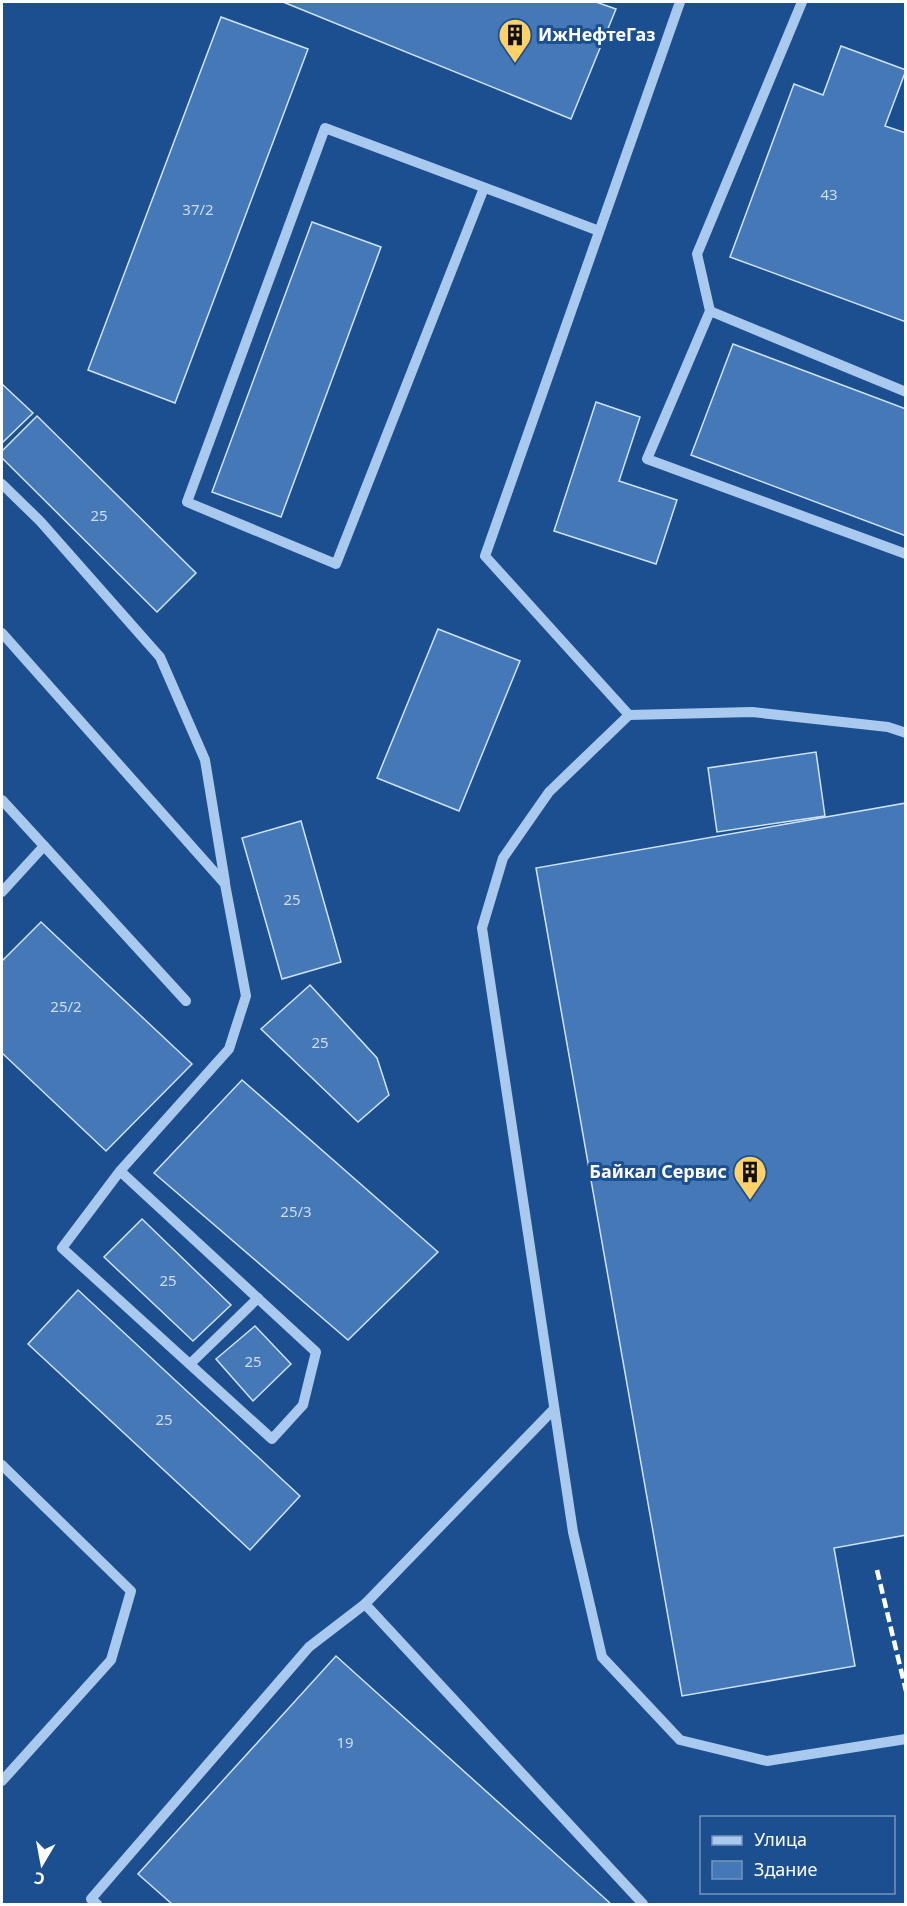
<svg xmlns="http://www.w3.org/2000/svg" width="907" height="1906" font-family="'Noto Sans',sans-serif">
<rect width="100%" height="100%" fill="#1b4f8f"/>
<!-- building -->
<g fill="#4478b7" stroke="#cfe3fa" stroke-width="1.5">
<polygon points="283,2 596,2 616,9 571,119"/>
<polygon points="221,17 308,49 175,403 88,370"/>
<polygon points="841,46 906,70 885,126 906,133 906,322 730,257 794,84 823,95"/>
<polygon points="312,222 381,247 281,517 212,492"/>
<polygon points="733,344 906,409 906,536 691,455"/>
<polygon points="2,384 33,413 2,443"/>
<polygon points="596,402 640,417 619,481 677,500 656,564 554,531"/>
<polygon points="37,416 196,573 157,612 2,458 2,451"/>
<polygon points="438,629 520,661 459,811 377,778"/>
<polygon points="816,752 825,816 717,832 708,768"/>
<polygon points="906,803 906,1535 834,1548 855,1666 682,1696 536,868"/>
<polygon points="301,821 341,962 282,979 242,838"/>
<polygon points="41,922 192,1064 106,1151 2,1053 2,961"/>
<polygon points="310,985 377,1058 389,1095 358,1122 261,1029"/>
<polygon points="242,1080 438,1252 348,1340 154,1173"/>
<polygon points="142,1219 231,1305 193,1341 104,1257"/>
<polygon points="78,1290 300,1496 250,1550 28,1344"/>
<polygon points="255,1326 291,1364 253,1401 216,1359"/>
<polygon points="336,1656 528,1829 611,1904 172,1904 138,1874"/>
</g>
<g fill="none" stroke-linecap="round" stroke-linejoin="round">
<!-- minor -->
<g stroke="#a9c9ee" stroke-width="10">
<polyline points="680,2 485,556 629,715 752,712 888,727 906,733"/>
<polyline points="802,2 697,254 710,311 647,459 906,554"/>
<path d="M484,188L336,564L187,502L325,128C417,162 508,196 599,231"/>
<polyline points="710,311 906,392"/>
<polyline points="2,484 40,521 160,657 205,760 225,882"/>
<polyline points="2,633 225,884 246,996 229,1049 120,1171 62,1248 272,1439 303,1405 316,1352 120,1171"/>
<polyline points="629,715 549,792 503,858 482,928 573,1532 602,1657 680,1740 767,1761 906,1739"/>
<polyline points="2,800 186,1001"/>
<polyline points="2,892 44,846"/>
<polyline points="190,1364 258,1298"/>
<polyline points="2,1465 131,1591 111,1660 2,1781"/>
<polyline points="365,1604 643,1904"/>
<polyline points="97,1904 91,1899 309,1647 365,1604 554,1409"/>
</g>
<!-- rail -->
<polyline stroke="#fff" stroke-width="4.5" stroke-dasharray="10 4.5" stroke-linecap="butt" points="877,1570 906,1691"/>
</g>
<!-- icons -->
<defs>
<g id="building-pin" transform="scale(1.725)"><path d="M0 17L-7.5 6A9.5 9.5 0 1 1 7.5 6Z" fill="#ffd166" stroke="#1b4f8f"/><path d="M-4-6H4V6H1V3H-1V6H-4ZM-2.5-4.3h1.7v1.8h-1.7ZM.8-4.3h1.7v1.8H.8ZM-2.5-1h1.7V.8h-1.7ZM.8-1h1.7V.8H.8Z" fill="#111"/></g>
</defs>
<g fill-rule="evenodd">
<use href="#building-pin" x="515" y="35"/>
<use href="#building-pin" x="750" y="1172"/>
</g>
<g text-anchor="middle" stroke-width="6" stroke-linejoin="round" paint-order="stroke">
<!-- number labels -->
<g font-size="15" fill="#d0dded">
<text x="829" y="200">43</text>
<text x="198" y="215">37/2</text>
<text x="99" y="521">25</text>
<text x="292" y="905">25</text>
<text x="66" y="1012">25/2</text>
<text x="320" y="1048">25</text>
<text x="296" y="1217">25/3</text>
<text x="168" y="1286">25</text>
<text x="253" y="1367">25</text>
<text x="164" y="1425">25</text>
<text x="345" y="1748">19</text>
</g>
<!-- poi labels -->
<g font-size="18" font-weight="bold" fill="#fff" stroke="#1b4f8f" text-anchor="start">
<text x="538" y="41">ИжНефтеГаз</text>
<text x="727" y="1178" text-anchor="end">Байкал Сервис</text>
</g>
</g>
<!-- border -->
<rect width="907" height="1906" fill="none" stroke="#ffffff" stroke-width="6"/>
<!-- legend -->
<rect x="700" y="1816" width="195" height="78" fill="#1b4f8f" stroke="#7695bc" stroke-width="1.5"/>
<rect x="712" y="1836" width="30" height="9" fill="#a9c9ee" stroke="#7695bc" stroke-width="1.5"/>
<text x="754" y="1846" font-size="18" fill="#ffffff">Улица</text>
<rect x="712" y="1861" width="30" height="18" fill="#4478b7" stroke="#7695bc" stroke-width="1.5"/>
<text x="754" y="1876" font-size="18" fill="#ffffff">Здание</text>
<!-- north arrow -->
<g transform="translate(42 1864) rotate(190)" stroke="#1b4f8f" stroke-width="4.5" paint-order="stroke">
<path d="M0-4.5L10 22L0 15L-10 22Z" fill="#ffffff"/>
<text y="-9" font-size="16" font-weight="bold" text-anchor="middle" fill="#ffffff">С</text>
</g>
</svg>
